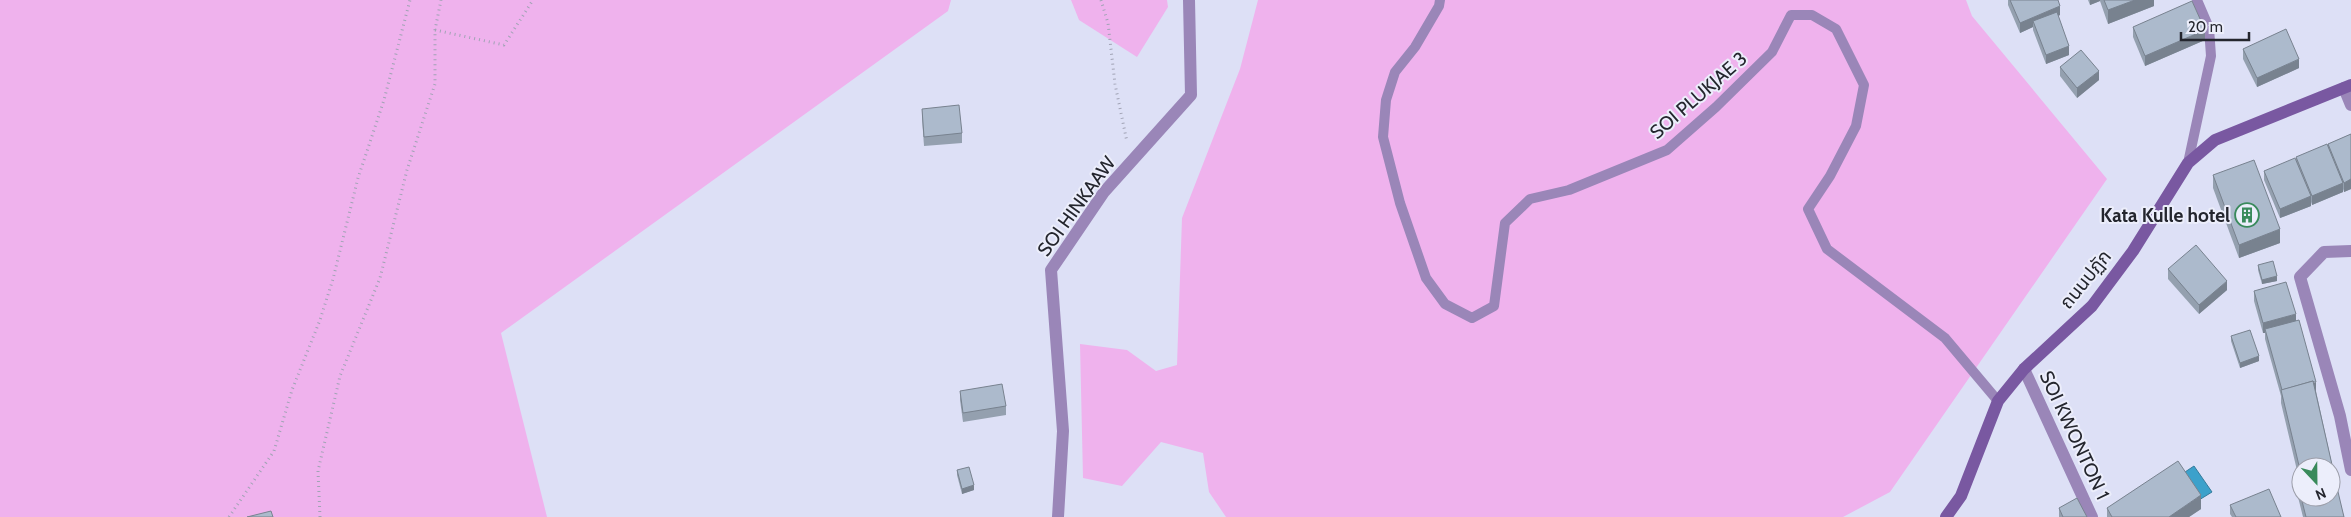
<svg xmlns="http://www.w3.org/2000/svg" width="2351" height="517" font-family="Cabin,'Noto Sans Thai',sans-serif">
<rect width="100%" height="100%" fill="#dde0f6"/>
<!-- green -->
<g fill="#efb2ed">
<polygon points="0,0 951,0 948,11 501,333 547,517 0,517"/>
<polygon points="1071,0 1167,0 1168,7 1137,57 1079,20"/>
<polygon points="1258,0 1966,0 1972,16 2107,179 1890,492 1843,517 1226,517 1209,492 1203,453 1161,442 1122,486 1083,478 1080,344 1127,350 1156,371 1177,365 1182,218 1240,69"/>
</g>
<!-- water -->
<polygon fill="#3ca1cb" stroke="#357c9c" points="2194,466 2212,492 2199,500 2182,474"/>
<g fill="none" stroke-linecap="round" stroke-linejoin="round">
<!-- path -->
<g stroke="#a1a3b5" stroke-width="3" stroke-dasharray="1 4" stroke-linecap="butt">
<polyline points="1101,0 1108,23 1115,84 1127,142"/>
<polyline points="435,30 504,45 533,0"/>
<polyline points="229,517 274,451 292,390 320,320 333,279 358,178 384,100 410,0"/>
<polyline points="320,517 318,471 340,376 380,278 407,170 435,84 435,30 441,0"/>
</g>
<!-- lane -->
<g stroke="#9a86b8" stroke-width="10">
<polyline points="1440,0 1439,6 1415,47 1395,72 1386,100 1383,137 1400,203 1426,278 1445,304 1472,318 1494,306 1505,223 1530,199 1569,190 1667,150 1716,107 1772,52 1791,15 1812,15 1836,29 1864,85 1856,126 1830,176 1808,209 1827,249 1945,338 1998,401"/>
<polyline points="2188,163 2211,56 2209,28 2197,0"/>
</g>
<!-- street -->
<g stroke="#9a86b8" stroke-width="12">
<polyline points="2344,88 2351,105"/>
<polyline points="2351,251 2324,252 2300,277 2340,416 2351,470"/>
<polyline points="2024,369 2092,517"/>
<polyline points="1058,517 1063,431 1051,270 1104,192 1191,95 1189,0"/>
</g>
<!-- secondary -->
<polyline stroke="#7958a1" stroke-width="12" points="1946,517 1961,496 1998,401 2024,369 2092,306 2133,251 2188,163 2215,140 2351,85"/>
</g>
<!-- wall -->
<g fill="#94a0af" fill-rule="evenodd">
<polygon points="2008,0 2058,0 2060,15 2058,16 2069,55 2046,64 2033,30 2033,27 2020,33 2008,5"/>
<polygon points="2088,0 2154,0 2154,6 2108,24 2100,1 2090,5"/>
<polygon points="2133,27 2205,40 2145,66 2133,37"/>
<polygon points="2243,49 2299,68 2257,87 2243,59"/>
<polygon points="2060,67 2099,80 2077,98 2060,76"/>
<polygon points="922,109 962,133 962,143 924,146 922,118"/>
<polygon points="2351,134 2351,189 2344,192 2343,189 2343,192 2312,205 2311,202 2311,206 2280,218 2264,180 2264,171 2296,161 2296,157 2328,147 2328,144"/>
<polygon points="2213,175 2280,243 2239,258 2213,188"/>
<polygon points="2258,265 2277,281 2262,284 2258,270"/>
<polygon points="2168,269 2227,290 2199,314 2168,279"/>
<path d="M2254,291L2296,321L2316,391L2333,469V475L2344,517H2303L2298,497V484L2300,483L2281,403V396L2265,339V333H2263L2254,301ZM2301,467H2331V497H2301Z"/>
<polygon points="2231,336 2259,361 2240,368 2231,341"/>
<polygon points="960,391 1006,406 1006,415 963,422 960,400"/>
<polygon points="957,470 974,490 962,494 957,475"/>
<polygon points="2230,505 2281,517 2232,517 2230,514"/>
<polygon points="2059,508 2087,517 2059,517"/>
<polygon points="2107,508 2201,509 2189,517 2107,517"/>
</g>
<!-- shaded-wall -->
<g fill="#78828f">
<polygon points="2090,0 2100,0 2100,1 2090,5"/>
<polygon points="2135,0 2154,0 2154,6 2108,24 2108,10"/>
<polygon points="2060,6 2060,15 2035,26 2033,21 2033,27 2020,33 2020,23"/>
<polygon points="2205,30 2205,40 2145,66 2145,56"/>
<polygon points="2069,46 2069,55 2046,64 2046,55"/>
<polygon points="2299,59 2299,68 2257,87 2257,78"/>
<polygon points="2099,71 2099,80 2077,98 2077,88"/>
<polygon points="2351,179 2351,189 2344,192 2344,183"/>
<polygon points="2343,183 2343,192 2312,205 2312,196"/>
<polygon points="2311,196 2311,206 2280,218 2280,209"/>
<polygon points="2280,229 2280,243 2239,258 2239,245"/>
<polygon points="2277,276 2277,281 2262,284 2262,280"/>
<polygon points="2227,281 2227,290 2199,314 2199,305"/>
<polygon points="2296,314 2296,323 2265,329 2265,333 2263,333 2263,323"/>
<polygon points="2259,356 2259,361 2240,368 2240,363"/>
<polygon points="2316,382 2316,391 2283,400 2282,396"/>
<polygon points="974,485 974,490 962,494 962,489"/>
<polygon points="2201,495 2201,509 2189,517 2169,517"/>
</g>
<!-- building -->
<g fill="#acbacc" stroke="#78828f">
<polygon points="2010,0 2058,0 2060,6 2020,23"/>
<polygon points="2104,0 2135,0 2108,10"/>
<polygon points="2192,1 2205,30 2145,56 2133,27"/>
<polygon points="2057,12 2069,46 2046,55 2033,21"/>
<polygon points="2286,29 2299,59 2257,78 2243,49"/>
<polygon points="2081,50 2099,71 2077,88 2060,67"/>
<polygon points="959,105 962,133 924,137 922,109"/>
<polygon points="2351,134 2351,179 2344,183 2328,144"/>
<polygon points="2327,144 2343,183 2312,196 2296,157"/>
<polygon points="2295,158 2311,196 2280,209 2264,171"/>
<polygon points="2254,160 2280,229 2239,245 2213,175"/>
<polygon points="2196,245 2227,281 2199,305 2168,269"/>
<polygon points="2273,261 2277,276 2262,280 2258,265"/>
<polygon points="2286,282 2296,314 2263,323 2254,291"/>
<polygon points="2299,320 2316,382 2314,382 2313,381 2282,390 2265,329"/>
<polygon points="2250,330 2259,356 2240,363 2231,336"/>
<polygon points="2313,381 2333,469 2331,470 2331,467 2301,467 2301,474 2281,390"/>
<polygon points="1002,384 1006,406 963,413 960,391"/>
<polygon points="2178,461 2201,495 2169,517 2112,517 2107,508"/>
<polygon points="969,467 974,485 962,489 957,470"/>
<polygon points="2334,475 2344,517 2306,517 2301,497 2331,497 2331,476"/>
<polygon points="2301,483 2301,495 2298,484"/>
<polygon points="2269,489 2281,517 2236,517 2230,505"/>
<polygon points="2077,498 2087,517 2063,517 2059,508"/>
<polygon points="271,511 273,517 247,517"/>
</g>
<!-- icons -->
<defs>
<g id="building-ring" transform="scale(1.25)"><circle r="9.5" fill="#eceefb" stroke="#398a5b" stroke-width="1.5"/><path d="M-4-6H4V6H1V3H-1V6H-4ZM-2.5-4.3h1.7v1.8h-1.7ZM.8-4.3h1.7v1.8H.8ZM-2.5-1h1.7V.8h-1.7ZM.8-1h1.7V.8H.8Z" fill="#398a5b"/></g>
</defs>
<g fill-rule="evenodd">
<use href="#building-ring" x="2247" y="215"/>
</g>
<g text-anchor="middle" stroke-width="4" stroke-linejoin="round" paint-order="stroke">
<!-- street labels -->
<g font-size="19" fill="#24262e" stroke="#eceefb">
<text transform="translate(1698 95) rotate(-41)" y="7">SOI PLUKJAE 3</text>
<text transform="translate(1076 206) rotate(-54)" y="7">SOI HINKAAW</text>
<text transform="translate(2085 279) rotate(-51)" y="7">ถนนปฏัก</text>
<text transform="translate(2075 435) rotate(65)" y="7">SOI KWONTON 1</text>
</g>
<!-- poi labels -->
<g font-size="19" font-weight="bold" fill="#24262e" stroke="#eceefb" text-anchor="end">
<text x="2230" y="222">Kata Kulle hotel</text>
</g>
</g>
<!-- north arrow -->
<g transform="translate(2316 482) rotate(158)"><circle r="24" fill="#eceefb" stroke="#9c9ea9"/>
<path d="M0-4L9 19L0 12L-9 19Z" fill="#398a5b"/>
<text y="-8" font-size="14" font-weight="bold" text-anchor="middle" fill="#24262e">N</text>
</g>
<!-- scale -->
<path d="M2181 32v8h68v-8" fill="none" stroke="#24262e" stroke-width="2.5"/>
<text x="2188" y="32" font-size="15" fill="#24262e" stroke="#eceefb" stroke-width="4" paint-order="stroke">20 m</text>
</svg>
